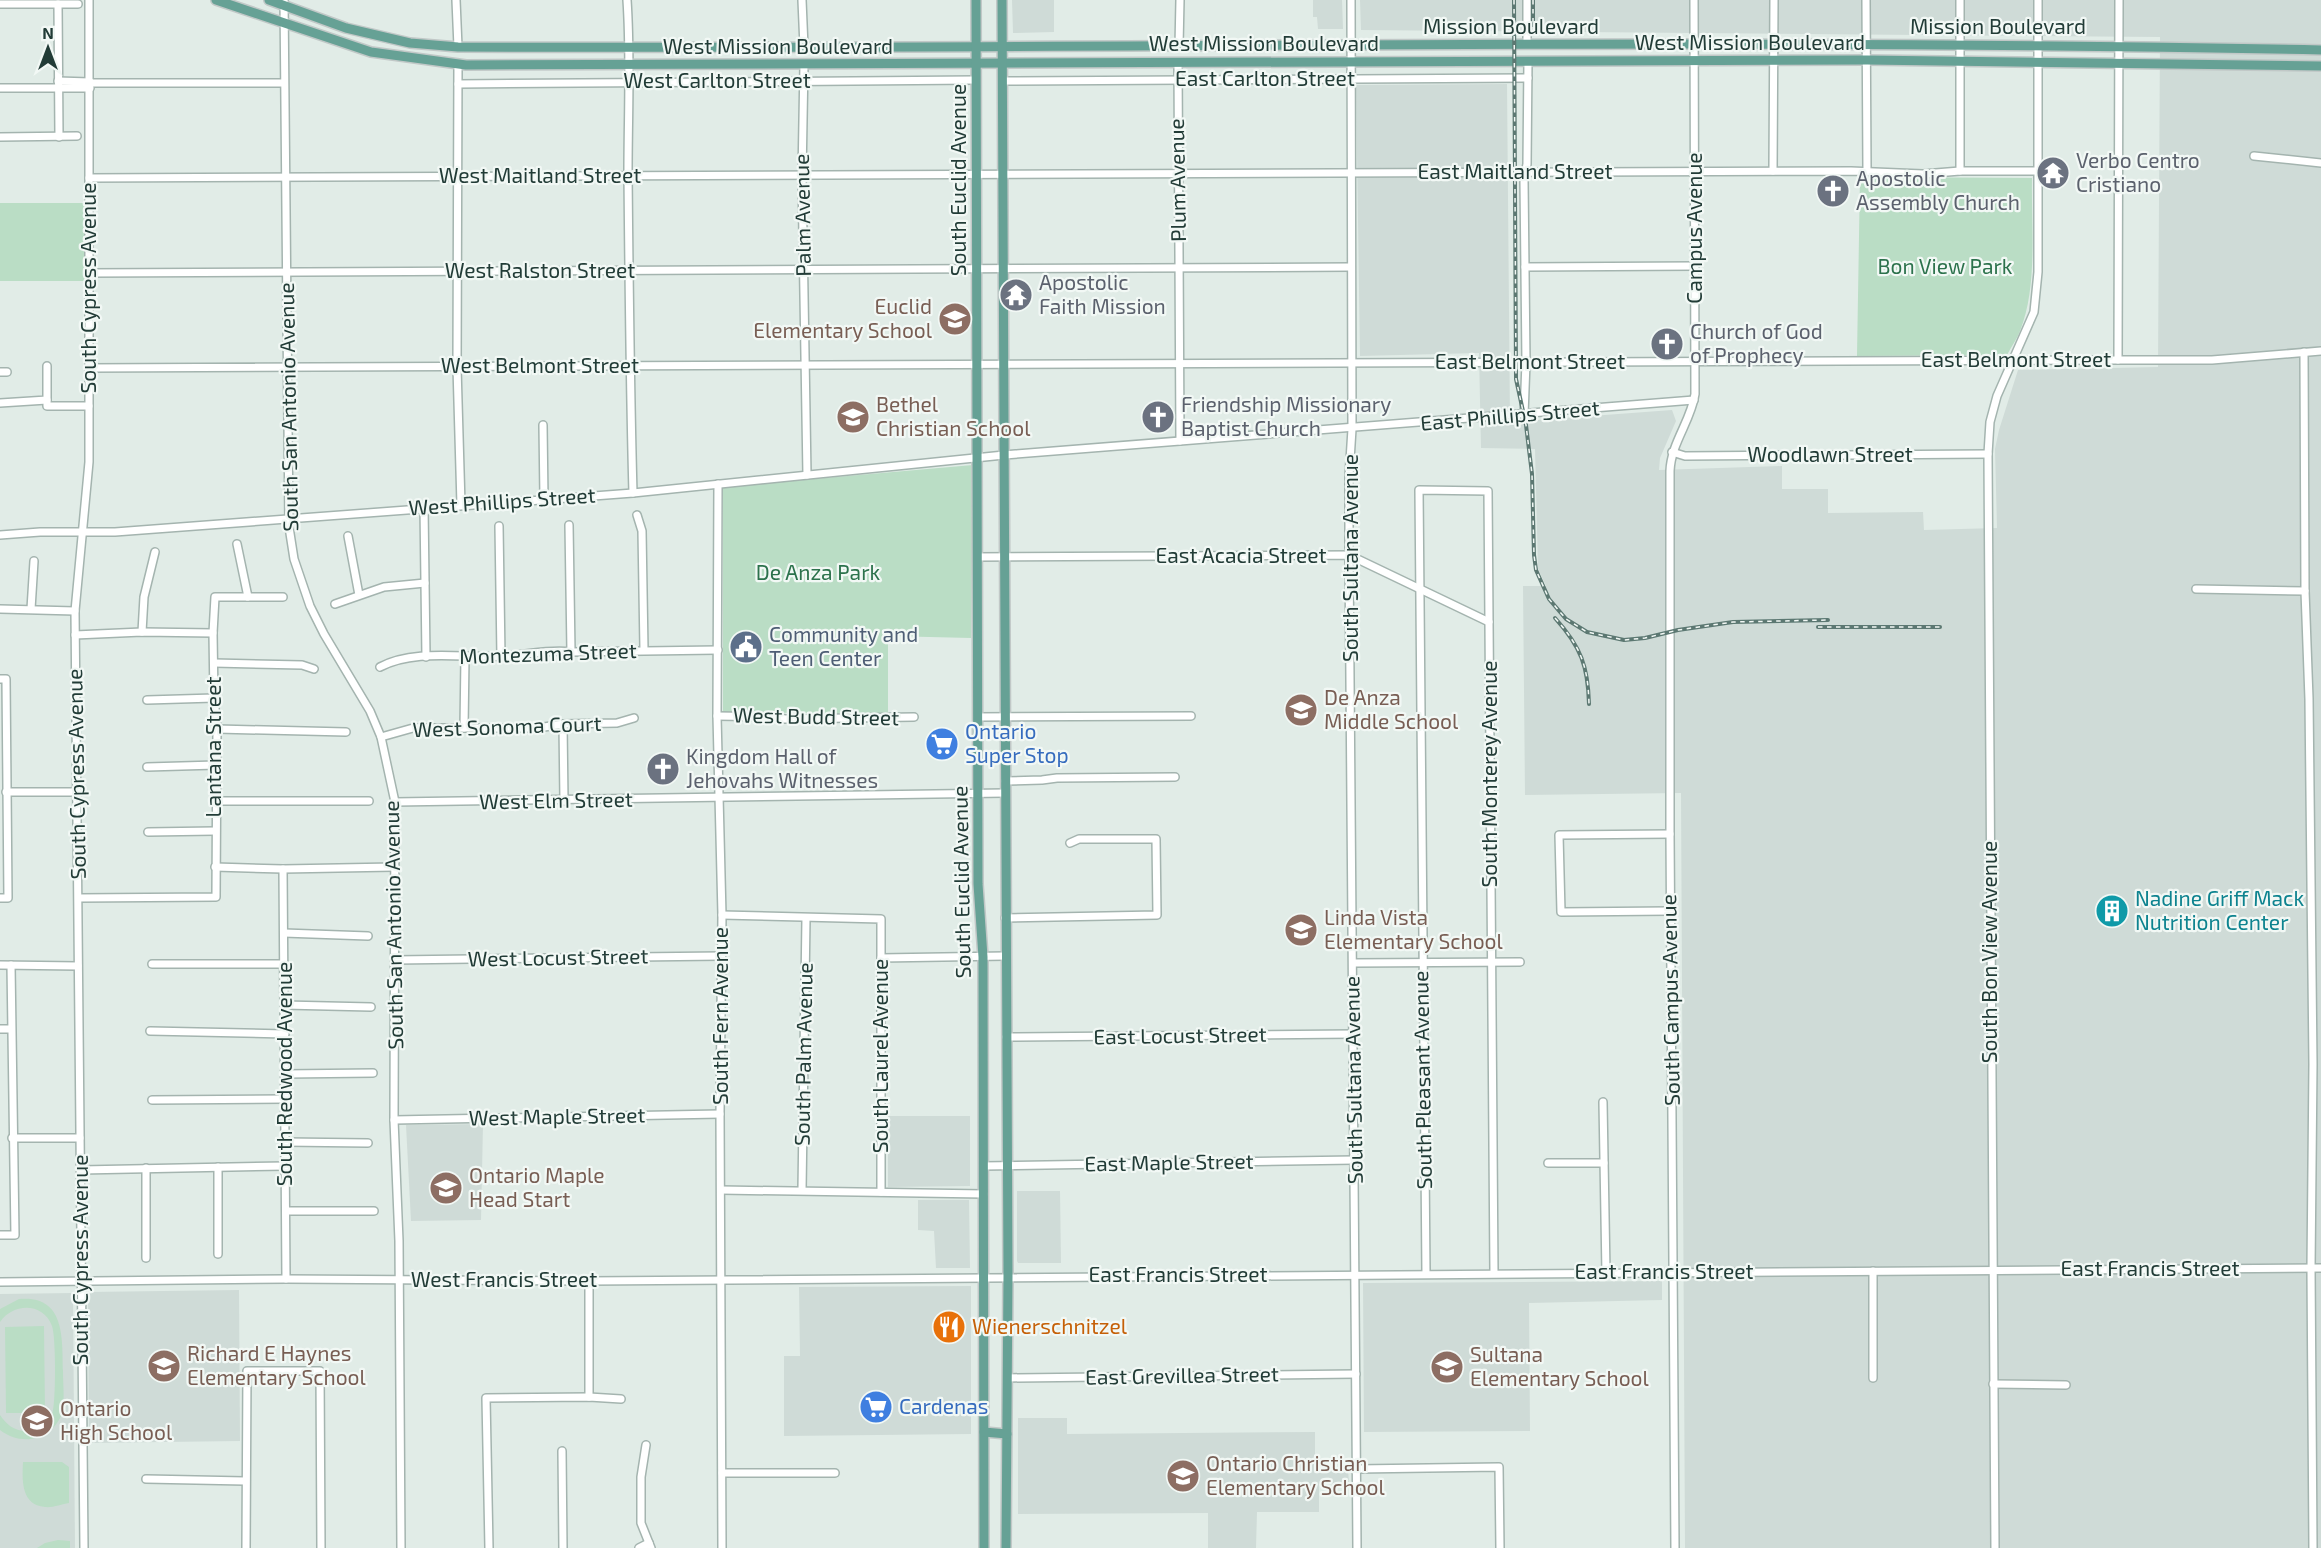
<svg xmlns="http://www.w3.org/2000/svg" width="2321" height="1548" font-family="'Exo 2',sans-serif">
<rect width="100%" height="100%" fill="#e1ece7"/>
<!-- built -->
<g fill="#cfdbd7">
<polygon points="1012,0 1054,0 1054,32 1013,33"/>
<polygon points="1313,0 1342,0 1343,29 1318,29 1317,17 1313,17"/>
<polygon points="1360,0 2321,0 2321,1548 1685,1548 1681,793 1525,795 1523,586 1546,586 1538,569 1535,449 1481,448 1479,353 1360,356 1356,85 1507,84 1510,422 1672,410 1676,421 1660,458 1659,470 1782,466 1782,489 1828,489 1828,513 1923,512 1924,530 1997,528 1995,449 1999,430 2018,370 2158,367 2160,37 1361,30"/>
<polygon points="888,1116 970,1116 970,1186 888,1187"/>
<polygon points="483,1124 481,1220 411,1221 406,1125"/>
<polygon points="1017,1191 1060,1191 1061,1263 1018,1263 1017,1261"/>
<polygon points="918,1200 969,1200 970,1268 936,1268 934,1231 918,1230"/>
<polygon points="1662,1281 1662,1300 1529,1303 1530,1431 1364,1432 1363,1283"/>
<polygon points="971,1286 971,1434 784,1436 784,1356 800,1356 799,1287"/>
<polygon points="239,1290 240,1441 89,1443 88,1292"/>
<polygon points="73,1293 75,1548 0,1548 0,1294"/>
<polygon points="1018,1418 1067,1418 1067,1434 1315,1432 1315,1454 1319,1455 1319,1469 1348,1469 1349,1483 1319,1484 1319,1512 1257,1512 1256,1548 1208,1548 1208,1513 1018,1514"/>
</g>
<!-- green -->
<g fill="#baddc5">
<path d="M1860,177L2032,178C2031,225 2038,287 2020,331C2017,339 2011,347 2007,355L1857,356Z"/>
<rect x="0" y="203" width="85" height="78"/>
<polygon points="973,465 971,638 888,636 888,714 723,712 723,487"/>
<path d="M19,1299C66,1295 62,1339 63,1371C63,1385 65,1400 62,1414C51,1440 22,1447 0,1430V1415C6,1424 14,1431 26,1431C37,1431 47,1424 52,1414C56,1404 56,1337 52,1326C43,1302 13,1303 0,1322V1309Z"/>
<polygon points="44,1326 45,1413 6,1413 5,1327"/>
<path d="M23,1462H62L69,1467V1503C62,1504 52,1508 45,1507C21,1505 22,1480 23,1462Z"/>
<polygon points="58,1540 70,1541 70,1548 37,1548 45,1543"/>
</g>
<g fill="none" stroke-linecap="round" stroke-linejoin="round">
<!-- minor casing -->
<g stroke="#a4b4af" stroke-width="10">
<g id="minor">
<polyline points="284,0 289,527 294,559 310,606 324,634 370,711 381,737 395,802 394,1120 399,1241 401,1548"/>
<polyline points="456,0 458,47"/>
<path d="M627,0C631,58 628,115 628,173C629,280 630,386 633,493"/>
<polyline points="802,0 804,47"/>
<polyline points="1351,0 1352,429 1349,476 1349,555 1357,1548"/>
<polyline points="1527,0 1527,44"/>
<polyline points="1866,0 1867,171"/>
<polyline points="1960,0 1960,171"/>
<polyline points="0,4 78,4"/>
<polyline points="58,4 59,137"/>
<polyline points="1179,46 1180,0"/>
<polyline points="1178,63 1180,441"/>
<polyline points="458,64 457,367 461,505"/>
<polyline points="804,64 802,176 807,475"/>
<polyline points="58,81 90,82"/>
<polyline points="1002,81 1528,78"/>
<polyline points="90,83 284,83"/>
<polyline points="458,84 976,80"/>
<polyline points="0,88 90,88"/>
<polyline points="0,137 77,136"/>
<polyline points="2254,156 2321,163"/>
<polyline points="1773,171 1774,0"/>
<polyline points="89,178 1851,171 1923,174 1960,171 2038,171"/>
<polyline points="1525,267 1695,266"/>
<polyline points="89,273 1351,267"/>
<polyline points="2304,352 2305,591 2309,699 2313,1064 2311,1268 2313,1548"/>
<polyline points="2118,360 2119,0"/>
<polyline points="89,368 2118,360 2212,360 2321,351"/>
<polyline points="0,372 7,372"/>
<polyline points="47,400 47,406 89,406"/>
<polyline points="0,403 47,400 47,366"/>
<polyline points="1524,415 1526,362 1524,180 1527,164 1528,61"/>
<polyline points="543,425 544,499"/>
<polyline points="1672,452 1685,456 1988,454"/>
<polyline points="718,484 717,716 722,915 720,1114 722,1548"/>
<polyline points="424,507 426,657"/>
<polyline points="637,515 642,531 644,650"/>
<polyline points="569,525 571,652"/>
<polyline points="499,526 501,657"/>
<polyline points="0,535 40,532 115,532 633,493 1004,455 1694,400"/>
<polyline points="348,536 359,595"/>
<polyline points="237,544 248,597"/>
<polyline points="977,557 1349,555 1489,622"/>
<polyline points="2196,589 2305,591"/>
<polyline points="335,604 384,587 425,583"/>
<polyline points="0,609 75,611"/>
<polyline points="31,609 34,561"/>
<polyline points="142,632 144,597 155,552"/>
<polyline points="75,635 142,632 213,633"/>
<polyline points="214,663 302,665 314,669"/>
<path d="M380,667C416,648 465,659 505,656C528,655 549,649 571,652L718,650"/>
<polyline points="0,679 6,679 8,898 0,898"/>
<polyline points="147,700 214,698"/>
<polyline points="717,716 774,717 785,719 914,717"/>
<polyline points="978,717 1191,716"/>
<polyline points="563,724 564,801"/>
<polyline points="464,728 465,657"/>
<polyline points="217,729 346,732"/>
<polyline points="381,737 413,728 538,728 563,724 617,723 634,718"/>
<polyline points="147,767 216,765"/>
<polyline points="1005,781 1042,780 1057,778 1175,777"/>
<polyline points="6,792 78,792"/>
<polyline points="215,801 369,801"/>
<polyline points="395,802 1005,793"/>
<polyline points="148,832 215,831"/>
<polyline points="1670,834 1559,835 1561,912 1670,911"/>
<polyline points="215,867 283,869 394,867"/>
<polyline points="283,869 286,1279"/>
<polyline points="79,898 216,897 217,729 214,698 213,633 215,597 283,597"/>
<polyline points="722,915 881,919 881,1192"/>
<polyline points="1005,918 1157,915 1156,839 1079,839 1070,843"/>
<polyline points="284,933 368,936"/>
<polyline points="881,958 1005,956"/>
<polyline points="395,960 721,956"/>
<polyline points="1353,963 1520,962"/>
<polyline points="152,964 284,964"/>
<polyline points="0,965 78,966"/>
<polyline points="284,1005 371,1007"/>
<polyline points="0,1029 10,1029"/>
<polyline points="150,1031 285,1034"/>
<polyline points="1006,1037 1354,1034"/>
<polyline points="285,1074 373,1073"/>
<polyline points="152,1100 285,1099"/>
<polyline points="1603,1102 1606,1273"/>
<polyline points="394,1120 720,1114"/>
<polyline points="12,1138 80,1138"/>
<polyline points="285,1142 368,1143"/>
<polyline points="1548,1163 1604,1163"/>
<polyline points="983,1166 1355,1160"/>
<polyline points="146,1168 146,1258"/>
<polyline points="81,1170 285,1166"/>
<polyline points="721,1190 984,1194"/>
<polyline points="802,1190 806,918"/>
<polyline points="286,1211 374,1211"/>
<polyline points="0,1235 15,1235 11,965"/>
<polyline points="218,1254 218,1167"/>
<polyline points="1873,1271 1873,1378"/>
<polyline points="1426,1274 1419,490 1488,491 1494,1273"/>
<polyline points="0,1282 286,1279 589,1281 2321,1268"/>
<polyline points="1007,1378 1356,1374"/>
<polyline points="1993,1384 2066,1385"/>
<polyline points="589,1397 589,1281"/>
<polyline points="646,1445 641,1477 641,1523 651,1548"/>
<polyline points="562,1451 563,1548"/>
<polyline points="1357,1469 1499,1467 1500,1548"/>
<polyline points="722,1473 835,1473"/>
<polyline points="146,1479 245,1481"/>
<polyline points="84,1548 75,611 89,462 89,0"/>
<polyline points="246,1548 247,1371 320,1371 321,1548"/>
<polyline points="489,1548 486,1398 589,1397 621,1399"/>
<polyline points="639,1548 649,1543"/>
<path d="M1675,1548L1670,834V471C1671,443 1691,421 1695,394L1694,0"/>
<polyline points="1995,1548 1988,454 1990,422 1997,396 2034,312 2038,272 2038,0"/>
</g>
</g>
<!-- major casing -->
<g stroke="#c1c8c7" stroke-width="12">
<g id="major">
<polyline points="216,0 371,52 466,65 1867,60 2321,66"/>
<path d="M269,0L346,28L410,43L458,47C1079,50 1700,37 2321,50"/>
<polyline points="976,0 978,884 983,957 984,1548"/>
<polyline points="1002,0 1008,1276 1006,1548"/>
<polyline points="984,1432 1007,1434"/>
</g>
</g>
<!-- minor -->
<use href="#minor" stroke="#fff" stroke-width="7"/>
<!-- major -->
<use href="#major" stroke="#66a195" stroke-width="9"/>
<!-- rail casing -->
<g stroke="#5c7872" stroke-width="4">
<g id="rail">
<polyline points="1514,0 1516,379 1526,425 1532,474 1534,555 1536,570 1549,599 1566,619 1587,632 1624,640 1645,638 1678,630 1733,622 1828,620"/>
<polyline points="1533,0 1533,33"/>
<path d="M1555,618C1581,647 1588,666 1589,704"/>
<polyline points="1818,627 1940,627"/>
</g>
</g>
<!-- rail -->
<use href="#rail" stroke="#f2f8f5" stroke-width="1.5" stroke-dasharray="4.5" stroke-linecap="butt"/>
</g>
<!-- icons -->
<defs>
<g id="temple-disc" transform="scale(1.725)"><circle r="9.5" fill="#6b7280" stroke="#f2f8f5"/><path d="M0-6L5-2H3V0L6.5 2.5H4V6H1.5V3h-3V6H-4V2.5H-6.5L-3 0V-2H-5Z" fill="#fff"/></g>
<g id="church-disc" transform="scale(1.725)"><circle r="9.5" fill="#6b7280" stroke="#f2f8f5"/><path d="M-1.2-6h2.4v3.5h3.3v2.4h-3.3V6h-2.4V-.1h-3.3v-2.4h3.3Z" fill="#fff"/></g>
<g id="school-disc" transform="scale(1.725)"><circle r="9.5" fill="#8d6e63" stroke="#f2f8f5"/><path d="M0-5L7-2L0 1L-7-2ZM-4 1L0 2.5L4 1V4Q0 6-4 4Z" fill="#fff"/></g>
<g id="civic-disc" transform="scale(1.725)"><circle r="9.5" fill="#5c6f8a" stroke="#f2f8f5"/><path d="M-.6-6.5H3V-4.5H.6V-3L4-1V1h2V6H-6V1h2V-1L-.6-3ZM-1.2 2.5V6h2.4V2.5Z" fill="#fff"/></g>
<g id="supermarket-disc" transform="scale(1.725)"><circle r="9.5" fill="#3f7fe0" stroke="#f2f8f5"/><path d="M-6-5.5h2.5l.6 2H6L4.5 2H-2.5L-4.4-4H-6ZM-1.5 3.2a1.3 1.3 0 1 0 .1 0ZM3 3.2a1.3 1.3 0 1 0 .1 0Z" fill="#fff"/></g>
<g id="building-disc" transform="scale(1.725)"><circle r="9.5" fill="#0f9aa8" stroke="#f2f8f5"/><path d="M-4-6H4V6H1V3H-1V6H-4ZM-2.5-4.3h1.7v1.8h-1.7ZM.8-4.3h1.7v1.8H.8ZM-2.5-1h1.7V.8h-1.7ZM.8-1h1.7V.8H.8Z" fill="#fff"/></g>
<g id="restaurant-disc" transform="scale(1.725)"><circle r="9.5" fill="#e8710a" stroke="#f2f8f5"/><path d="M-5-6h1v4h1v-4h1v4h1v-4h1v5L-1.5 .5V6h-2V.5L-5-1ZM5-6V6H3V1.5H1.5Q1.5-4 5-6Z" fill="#fff"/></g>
</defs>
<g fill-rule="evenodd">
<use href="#temple-disc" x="2053" y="173"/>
<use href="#church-disc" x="1833" y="191"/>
<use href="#temple-disc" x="1016" y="295"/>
<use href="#school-disc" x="955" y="319"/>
<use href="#church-disc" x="1667" y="344"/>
<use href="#school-disc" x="853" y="417"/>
<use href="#church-disc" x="1158" y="417"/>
<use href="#civic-disc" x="746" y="647"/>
<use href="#school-disc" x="1301" y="710"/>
<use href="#supermarket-disc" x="942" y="744"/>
<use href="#church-disc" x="663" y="769"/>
<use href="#building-disc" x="2112" y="911"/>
<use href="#school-disc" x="1301" y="930"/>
<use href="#school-disc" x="446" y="1188"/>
<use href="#restaurant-disc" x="949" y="1327"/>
<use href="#school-disc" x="164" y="1366"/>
<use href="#school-disc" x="1447" y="1367"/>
<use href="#supermarket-disc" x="876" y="1407"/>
<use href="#school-disc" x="37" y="1421"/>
<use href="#school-disc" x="1183" y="1476"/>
</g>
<g text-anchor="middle" stroke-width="4.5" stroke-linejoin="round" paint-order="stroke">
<!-- street labels -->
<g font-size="21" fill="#223c37" stroke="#f2f8f5">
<text x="1511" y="34">Mission Boulevard</text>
<text x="1998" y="34">Mission Boulevard</text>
<text x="1750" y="50">West Mission Boulevard</text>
<text x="1264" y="51">West Mission Boulevard</text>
<text x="778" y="54">West Mission Boulevard</text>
<text x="1265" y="86">East Carlton Street</text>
<text x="717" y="88">West Carlton Street</text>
<text x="1515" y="179">East Maitland Street</text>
<text x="540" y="183">West Maitland Street</text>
<text transform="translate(959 180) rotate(-90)" y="7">South Euclid Avenue</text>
<text transform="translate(1178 180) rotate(-91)" y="7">Plum Avenue</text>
<text transform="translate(803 215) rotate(-91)" y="7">Palm Avenue</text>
<text transform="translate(1695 228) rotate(-90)" y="7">Campus Avenue</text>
<text x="540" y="278">West Ralston Street</text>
<text transform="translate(89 288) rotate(-90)" y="7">South Cypress Avenue</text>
<text x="2016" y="367">East Belmont Street</text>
<text x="1530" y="369">East Belmont Street</text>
<text x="540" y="373">West Belmont Street</text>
<text transform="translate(289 407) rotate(-91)" y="7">South San Antonio Avenue</text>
<text transform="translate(1510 416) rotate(-5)" y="7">East Phillips Street</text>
<text x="1830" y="462">Woodlawn Street</text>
<text transform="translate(502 502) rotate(-4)" y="7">West Phillips Street</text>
<text x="1241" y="563">East Acacia Street</text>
<text transform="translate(1351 558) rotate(-90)" y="7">South Sultana Avenue</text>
<text transform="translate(548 654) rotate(-2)" y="7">Montezuma Street</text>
<text transform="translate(816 717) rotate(1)" y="7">West Budd Street</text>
<text transform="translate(507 727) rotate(-2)" y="7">West Sonoma Court</text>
<text transform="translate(214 747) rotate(-90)" y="7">Lantana Street</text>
<text transform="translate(77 774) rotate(-91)" y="7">South Cypress Avenue</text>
<text transform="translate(1490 774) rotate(-90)" y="7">South Monterey Avenue</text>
<text transform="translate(556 801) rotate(-1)" y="7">West Elm Street</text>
<text transform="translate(962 882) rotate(-91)" y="7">South Euclid Avenue</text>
<text transform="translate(394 925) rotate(-91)" y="7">South San Antonio Avenue</text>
<text transform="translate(1990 952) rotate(-90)" y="7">South Bon View Avenue</text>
<text transform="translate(558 958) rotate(-1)" y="7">West Locust Street</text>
<text transform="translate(1671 1000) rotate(-91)" y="7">South Campus Avenue</text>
<text transform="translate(721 1016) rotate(-90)" y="7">South Fern Avenue</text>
<text transform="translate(1180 1036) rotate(-1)" y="7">East Locust Street</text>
<text transform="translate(804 1054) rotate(-89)" y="7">South Palm Avenue</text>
<text transform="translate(881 1056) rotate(-90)" y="7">South Laurel Avenue</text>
<text transform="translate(285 1074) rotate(-90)" y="7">South Redwood Avenue</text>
<text transform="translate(1354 1080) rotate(-91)" y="7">South Sultana Avenue</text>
<text transform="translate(1423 1080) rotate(-91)" y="7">South Pleasant Avenue</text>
<text transform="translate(557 1117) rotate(-1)" y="7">West Maple Street</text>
<text transform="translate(1169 1163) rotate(-1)" y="7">East Maple Street</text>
<text transform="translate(81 1260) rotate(-90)" y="7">South Cypress Avenue</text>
<text x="2150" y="1276">East Francis Street</text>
<text x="1664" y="1279">East Francis Street</text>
<text x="1178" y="1282">East Francis Street</text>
<text x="504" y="1287">West Francis Street</text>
<text transform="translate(1182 1376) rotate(-1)" y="7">East Grevillea Street</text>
</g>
<!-- worship labels -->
<g font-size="21" fill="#5b616d" stroke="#f2f8f5" text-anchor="start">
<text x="2076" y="168">Verbo Centro<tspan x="2076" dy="24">Cristiano</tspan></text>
<text x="1856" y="186">Apostolic<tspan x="1856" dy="24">Assembly Church</tspan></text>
<text x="1039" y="290">Apostolic<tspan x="1039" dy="24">Faith Mission</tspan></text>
<text x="1690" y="339">Church of God<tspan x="1690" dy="24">of Prophecy</tspan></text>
<text x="1181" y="412">Friendship Missionary<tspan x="1181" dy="24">Baptist Church</tspan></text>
<text x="686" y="764">Kingdom Hall of<tspan x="686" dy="24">Jehovahs Witnesses</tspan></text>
</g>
<!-- park labels -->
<g font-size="21" fill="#2c724c" stroke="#f2f8f5">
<text x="1945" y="274">Bon View Park</text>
<text x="818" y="580">De Anza Park</text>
</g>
<!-- education labels -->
<g font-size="21" fill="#785e54" stroke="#f2f8f5" text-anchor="start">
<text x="932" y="314" text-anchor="end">Euclid<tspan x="932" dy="24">Elementary School</tspan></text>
<text x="876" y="412">Bethel<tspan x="876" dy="24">Christian School</tspan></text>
<text x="1324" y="705">De Anza<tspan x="1324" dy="24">Middle School</tspan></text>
<text x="1324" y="925">Linda Vista<tspan x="1324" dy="24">Elementary School</tspan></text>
<text x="469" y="1183">Ontario Maple<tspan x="469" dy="24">Head Start</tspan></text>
<text x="187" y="1361">Richard E Haynes<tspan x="187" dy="24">Elementary School</tspan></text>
<text x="1470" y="1362">Sultana<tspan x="1470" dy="24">Elementary School</tspan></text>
<text x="60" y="1416">Ontario<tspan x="60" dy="24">High School</tspan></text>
<text x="1206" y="1471">Ontario Christian<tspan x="1206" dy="24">Elementary School</tspan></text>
</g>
<!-- service labels -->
<g font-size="21" fill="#4e5e75" stroke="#f2f8f5" text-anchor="start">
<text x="769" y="642">Community and<tspan x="769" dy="24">Teen Center</tspan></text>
</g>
<!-- shop labels -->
<g font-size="21" fill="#366cbe" stroke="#f2f8f5" text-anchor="start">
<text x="965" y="739">Ontario<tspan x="965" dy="24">Super Stop</tspan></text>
<text x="899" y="1414">Cardenas</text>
</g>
<!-- culture labels -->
<g font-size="21" fill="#0d838f" stroke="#f2f8f5" text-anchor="start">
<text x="2135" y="906">Nadine Griff Mack<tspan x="2135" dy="24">Nutrition Center</tspan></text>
</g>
<!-- food labels -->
<g font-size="21" fill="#c56008" stroke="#f2f8f5" text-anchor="start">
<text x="972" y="1334">Wienerschnitzel</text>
</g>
</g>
<!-- north arrow -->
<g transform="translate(48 48)" stroke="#f2f8f5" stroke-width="4.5" paint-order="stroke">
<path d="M0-4.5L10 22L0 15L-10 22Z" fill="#223c37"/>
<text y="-9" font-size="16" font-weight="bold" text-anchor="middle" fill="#223c37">N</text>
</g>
</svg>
